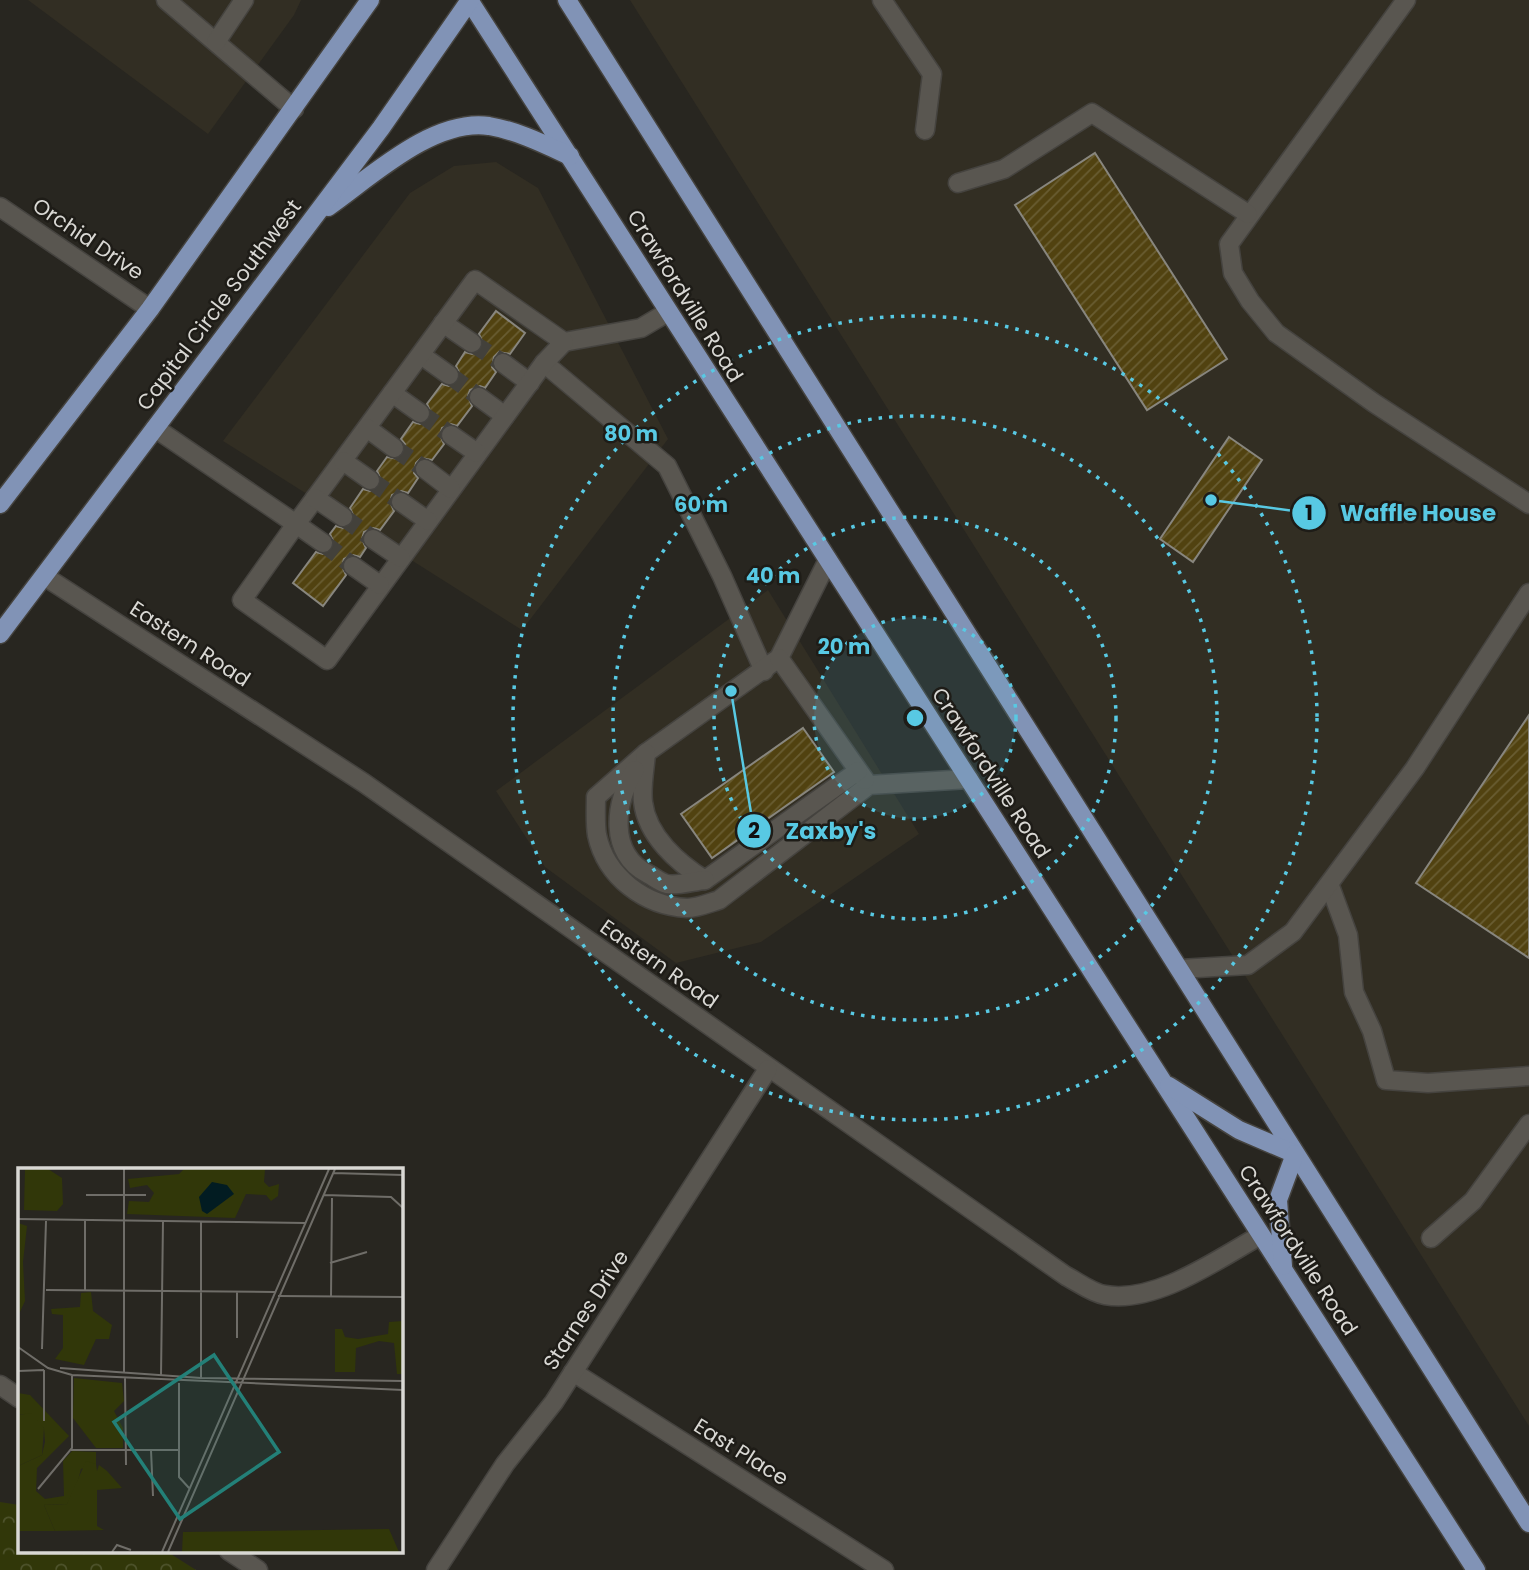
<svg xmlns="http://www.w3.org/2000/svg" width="1529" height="1570" font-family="Poppins,sans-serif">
<defs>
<pattern id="forest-crowns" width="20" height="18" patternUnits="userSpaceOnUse" patternTransform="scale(1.75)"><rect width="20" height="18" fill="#313709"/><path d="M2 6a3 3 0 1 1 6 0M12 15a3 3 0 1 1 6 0" fill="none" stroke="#4e532c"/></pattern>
<pattern id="building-hatch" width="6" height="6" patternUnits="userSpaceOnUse" patternTransform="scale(1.75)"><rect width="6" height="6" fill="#514210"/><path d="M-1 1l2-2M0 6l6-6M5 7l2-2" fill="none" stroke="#695d32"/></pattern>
</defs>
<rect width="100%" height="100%" fill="#282620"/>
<!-- built -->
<g fill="#322e23">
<polygon points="28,0 301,0 294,15 208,134"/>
<polygon points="630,0 1529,0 1529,1426"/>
<polygon points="496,162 538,188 668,439 522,630 223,441 410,193 454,166"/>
<polygon points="768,590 919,834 761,942 676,963 545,867 496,791"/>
</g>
<!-- forest -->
<polygon fill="url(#forest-crowns)" points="0,1502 19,1505 19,1551 166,1551 196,1570 0,1570"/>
<!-- building -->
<g fill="url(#building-hatch)" stroke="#88867e" stroke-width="2">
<polygon points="1095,153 1227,359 1147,410 1015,205"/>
<polygon points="496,311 525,333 510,354 499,352 494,357 492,367 496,372 485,388 480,386 470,390 468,396 472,406 457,426 451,424 442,428 440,435 444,444 432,460 421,458 416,463 414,473 418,478 408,493 401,491 392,495 390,502 394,511 380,530 373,528 364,532 362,539 366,548 360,557 353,555 344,559 342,566 346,575 323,606 293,583 316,552 323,554 332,550 334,543 330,534 336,526 343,528 352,524 354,517 350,508 363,489 370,491 379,487 381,480 377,471 387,457 398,459 403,454 405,444 401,439 413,422 420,424 429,420 431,413 427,404 442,384 449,386 458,382 460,375 456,366 465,352 472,354 481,350 483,343 479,334"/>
<polygon points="1229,437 1262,460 1193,562 1160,539"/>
<polygon points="1529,715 1529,958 1416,883"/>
<polygon points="803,728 834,772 712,858 681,814"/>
</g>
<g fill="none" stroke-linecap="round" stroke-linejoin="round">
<!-- minor-tunnel -->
<g stroke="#43413b" stroke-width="18" stroke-dasharray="18 9" stroke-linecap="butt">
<polyline points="472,343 503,363"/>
<polyline points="449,375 479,397"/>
<polyline points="420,413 451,435"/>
<polyline points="394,448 425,469"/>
<polyline points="370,480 401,502"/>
<polyline points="343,517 373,539"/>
<polyline points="323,543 353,566"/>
</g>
<!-- minor casing -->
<g stroke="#45433f" stroke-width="21">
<g id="minor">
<polyline points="166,0 294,109"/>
<polyline points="882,0 932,74 925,130"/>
<polyline points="1406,0 1229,244 1233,273 1250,301 1276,333 1374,403 1529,504"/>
<polyline points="216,42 244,0"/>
<polyline points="958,183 1004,169 1092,113 1248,214"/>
<polyline points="0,207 150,309"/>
<polyline points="443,323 472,343"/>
<polyline points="564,342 641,328 668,312"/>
<polyline points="421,355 449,375"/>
<polyline points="503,363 530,383"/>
<polyline points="544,363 667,466 722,576 764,671"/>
<polyline points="392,393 420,413"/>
<polyline points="479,397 505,416"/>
<polyline points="155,428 296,524 475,280 564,342 544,363 327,660 242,600 296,524 323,543"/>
<polyline points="367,428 394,448"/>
<polyline points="451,435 477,453"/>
<polyline points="343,461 370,480"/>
<polyline points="425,469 451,489"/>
<polyline points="315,498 343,517"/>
<polyline points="401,502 428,521"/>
<polyline points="373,539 401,558"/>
<path d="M828,560L779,658L646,753L596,797C596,809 595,823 597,835C606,877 645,906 687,908C697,908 709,903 719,900L869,785L969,779"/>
<polyline points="353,566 380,585"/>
<path d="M44,576L364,783L1066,1276C1078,1282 1092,1293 1105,1295C1156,1304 1218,1259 1261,1235"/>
<polyline points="779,658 865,780"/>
<path d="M646,753C645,768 641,786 643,802C647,836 678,863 705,880L858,771"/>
<path d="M635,770C614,802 608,854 648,874C654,877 661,883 667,884C678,886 694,881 705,880"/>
<polyline points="1330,886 1348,935 1354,992 1372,1031 1386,1080 1428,1083 1529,1076"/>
<polyline points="1180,969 1248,965 1293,932 1415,768 1529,593"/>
<polyline points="1431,1238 1473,1201 1529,1124"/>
<polyline points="573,1372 884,1570"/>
<polyline points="0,1385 19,1398"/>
<polyline points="229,1551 258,1570"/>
<polyline points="436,1570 505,1464 554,1402 768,1069"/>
</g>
</g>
<!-- major casing -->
<g stroke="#45433f" stroke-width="21">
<g id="major">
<polyline points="469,0 1476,1570"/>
<polyline points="567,0 1529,1523"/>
<path d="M328,207C371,177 433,118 489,126C518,131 544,144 570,156"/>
<polyline points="0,504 150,309 370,0"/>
<polyline points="0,634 381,128 470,0"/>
<polyline points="1169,1086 1239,1130 1295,1154"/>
<polyline points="1283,1266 1278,1200 1295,1154"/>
</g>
</g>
<!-- minor -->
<use href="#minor" stroke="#595650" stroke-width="18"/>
<!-- major -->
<use href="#major" stroke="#8193b6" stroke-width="18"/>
</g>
<!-- distance rings -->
<circle cx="915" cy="718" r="101" fill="#58c9e3" fill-opacity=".12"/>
<g fill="none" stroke="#58c9e3" stroke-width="3.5" stroke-dasharray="3.5 7">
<circle cx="915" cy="718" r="101"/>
<circle cx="915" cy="718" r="201"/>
<circle cx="915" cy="718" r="302"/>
<circle cx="915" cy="718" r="402"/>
</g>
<g text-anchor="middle" stroke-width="5" stroke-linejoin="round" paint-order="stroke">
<!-- street labels -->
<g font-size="21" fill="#d9d8d4" stroke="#1e1c17">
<text transform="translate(88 239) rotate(34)" y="7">Orchid Drive</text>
<text transform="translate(685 296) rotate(58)" y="7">Crawfordville Road</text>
<text transform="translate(219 305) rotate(-53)" y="7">Capital Circle Southwest</text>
<text transform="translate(190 644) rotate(33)" y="7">Eastern Road</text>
<text transform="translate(991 773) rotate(57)" y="7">Crawfordville Road</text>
<text transform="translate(659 964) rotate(35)" y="7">Eastern Road</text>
<text transform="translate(1298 1250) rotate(57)" y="7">Crawfordville Road</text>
<text transform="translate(586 1310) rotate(-57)" y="7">Starnes Drive</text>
<text transform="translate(741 1452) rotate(32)" y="7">East Place</text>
</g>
</g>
<!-- overview -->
<g transform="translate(18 1168)">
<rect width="385" height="385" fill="#282620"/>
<path d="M7,1H30L44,10L45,36L39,43L6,42ZM166,1H247L246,14L251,19L261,16L260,28L253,33L248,27L228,26L217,50L109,46L111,33L131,34L136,25L129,17L112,20L110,11L161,6ZM0,55L9,58L5,94L7,133L0,148ZM73,124L75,143L94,157L91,171H78L66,197L37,191L45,180V147L34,146L33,141L62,139L63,125ZM385,153V206H379L376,175L361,173L338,180L337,204H317V161H324L327,169L340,171L370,166L371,154ZM56,210L104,215L106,233L96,243L105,260V280H78L55,250ZM0,225L12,227L51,268L19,300L18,323L27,331L46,328L45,293L54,283L78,284V296L63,301L56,328L49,336L26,337L37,363H0V298L24,287L27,274L26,260L7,246L0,247ZM371,361L381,384H164L165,364Z" fill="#313709"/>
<path d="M13,245L26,260L24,287L0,298V247ZM68,293L78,296L79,303L81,297L89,303L104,320L79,322V358L86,362L37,363L26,337L49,336Z" fill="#313709"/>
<path d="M194,14L209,17L216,26L189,46L184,43L181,29Z" fill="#021c22"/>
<path fill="none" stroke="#6f6d68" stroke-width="2" d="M315,5L385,7M68,27H128M306,27L373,29L385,40M0,51L287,55M312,95L349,84M28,122L257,124M67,122V53M219,123V170M260,128L385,129M313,129L314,30M0,179L30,200L54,207L385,222M24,181L28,53M42,200L183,210L385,213M0,203L26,202M106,205V1M143,208L145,53M107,210L108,297M183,210V53M161,215V309L171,320M26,253V202M53,282H161M133,282L135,328M20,321L54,280V207M94,384L99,377L113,382M144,384L311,1M150,384L317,1"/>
<path fill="#238078" fill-opacity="0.15" stroke="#238078" stroke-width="3.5" d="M196,187L261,284L162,351L96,254Z"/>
<rect width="385" height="385" fill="none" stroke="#d9d8d4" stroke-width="3.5"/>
</g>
<circle cx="915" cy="718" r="10" fill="#58c9e3" stroke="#1e1c17" stroke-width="3.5"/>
<g font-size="21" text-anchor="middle" font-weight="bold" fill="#58c9e3" stroke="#1e1c17" stroke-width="5" stroke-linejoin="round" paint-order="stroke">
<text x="631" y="441">80 m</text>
<text x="701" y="512">60 m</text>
<text x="773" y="583">40 m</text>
<text x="844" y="654">20 m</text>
</g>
<!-- callouts -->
<path fill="none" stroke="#58c9e3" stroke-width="2.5" d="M1211 500L1309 513M731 691L754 831"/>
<g fill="#58c9e3" stroke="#1e1c17" stroke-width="2.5">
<circle cx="1211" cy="500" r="7"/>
<circle cx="731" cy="691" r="7"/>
<circle cx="1309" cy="513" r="18"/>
<circle cx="754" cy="831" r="18"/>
</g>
<g font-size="21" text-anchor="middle" font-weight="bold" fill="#111">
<text x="1309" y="520">1</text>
<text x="754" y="838">2</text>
</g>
<g font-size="23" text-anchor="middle" font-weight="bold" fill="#58c9e3" stroke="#1e1c17" stroke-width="5" stroke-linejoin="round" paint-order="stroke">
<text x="1418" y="521">Waffle House</text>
<text x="831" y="839">Zaxby's</text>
</g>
</svg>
